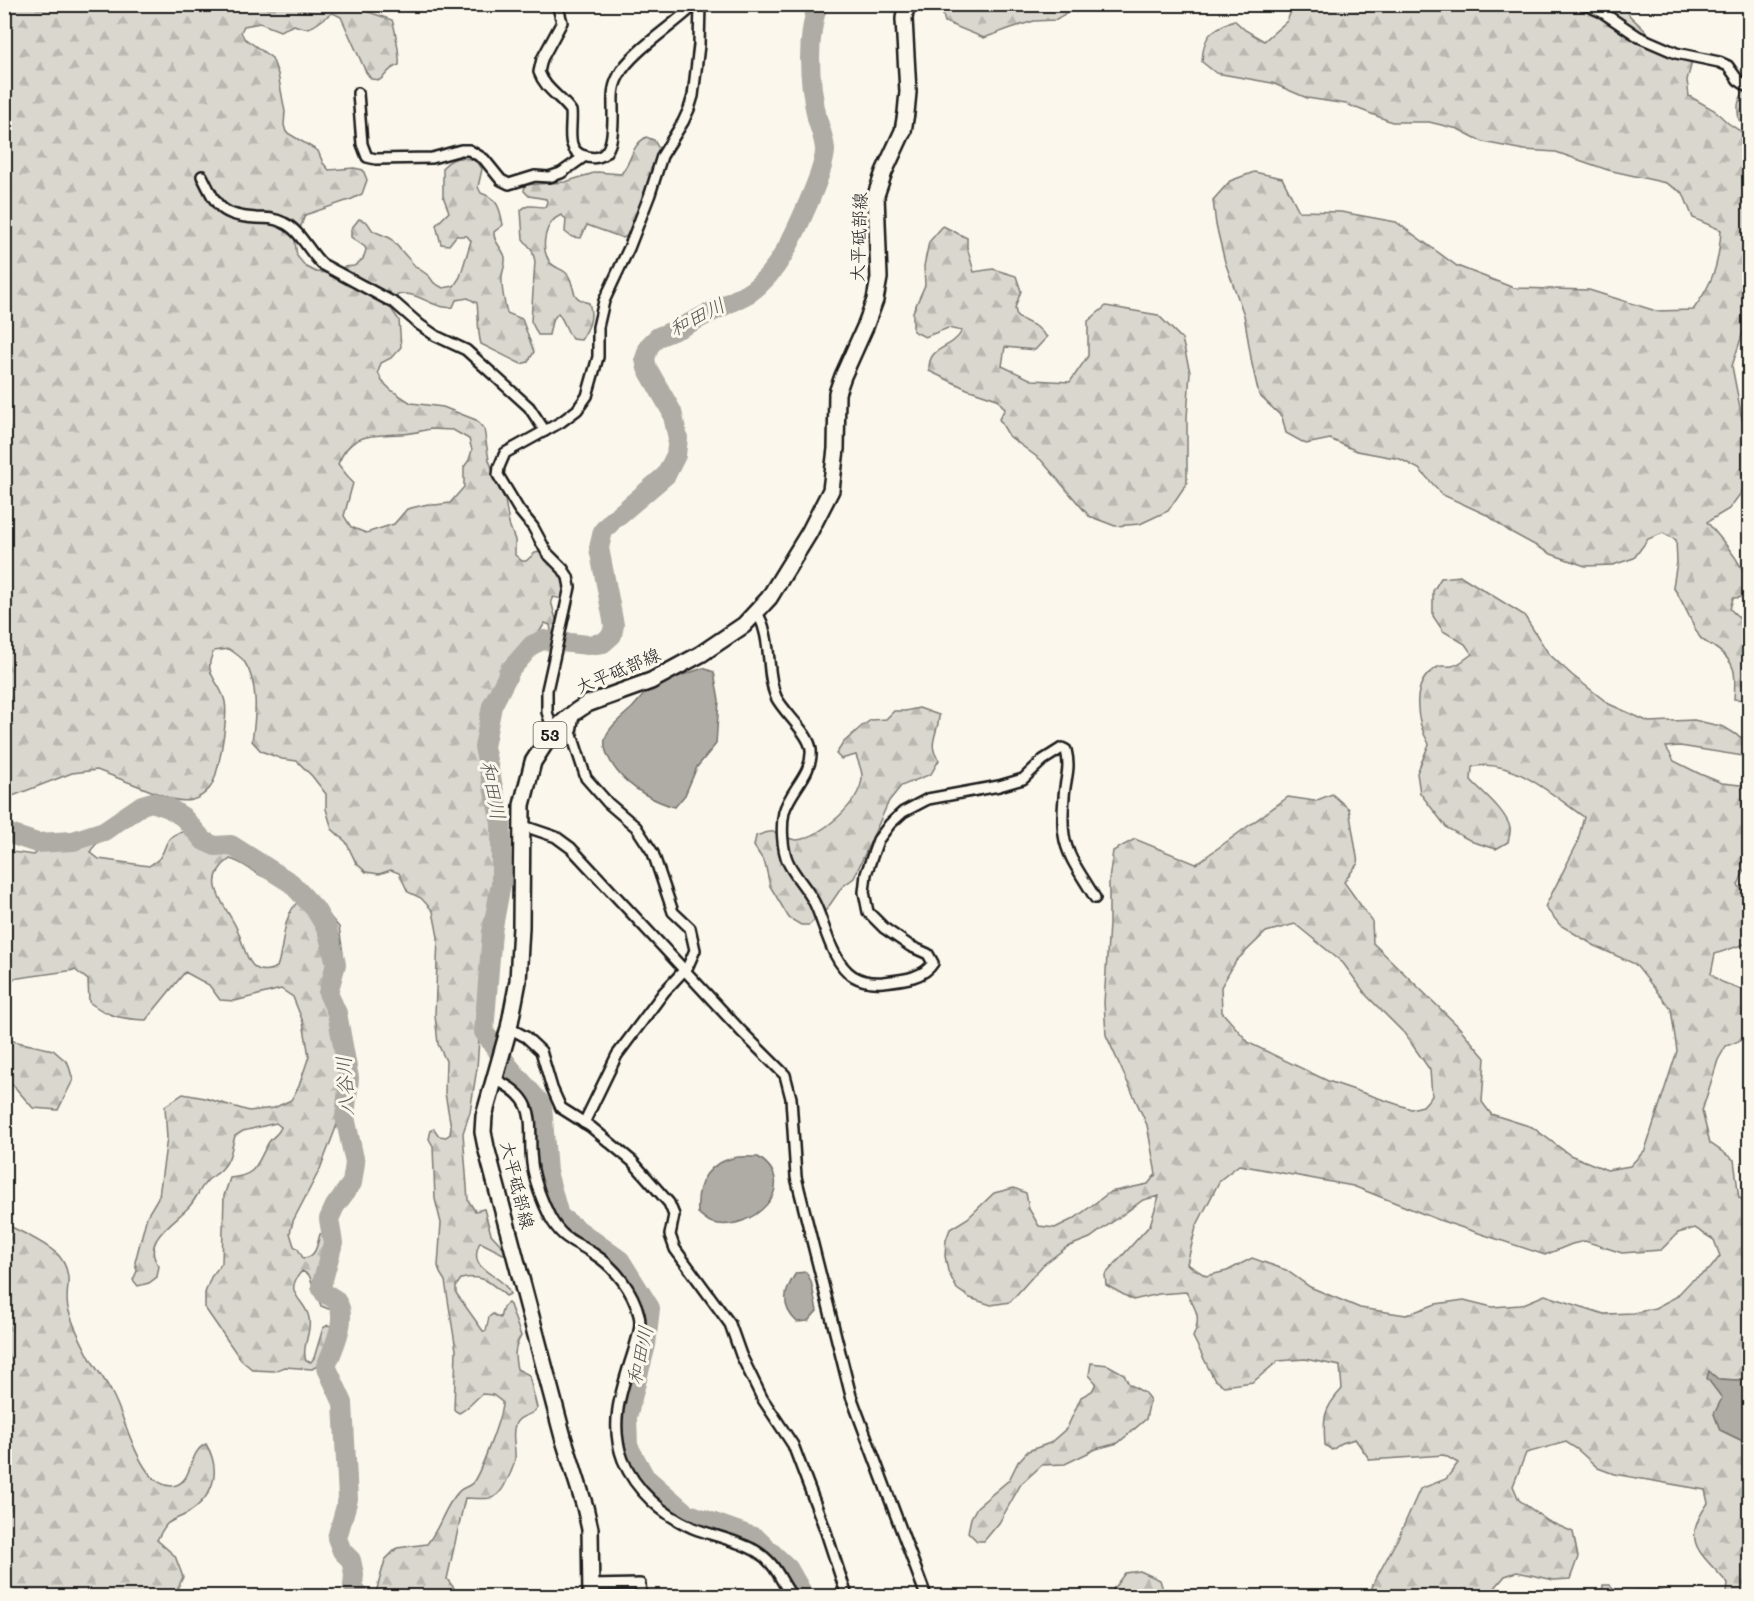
<svg xmlns="http://www.w3.org/2000/svg" width="1754" height="1601" font-family="Mali,'Klee One',sans-serif">
<defs>
<pattern id="forest-firs" width="22" height="20" patternUnits="userSpaceOnUse" patternTransform="scale(1.5)"><rect width="22" height="20" fill="#dad7ce"/><path d="M5 1l3.5 6h-7zM16 11l3.5 6h-7z" fill="#bab8b0"/></pattern>
</defs>
<rect width="100%" height="100%" fill="#fbf7ec"/>
<filter id="ink" filterUnits="userSpaceOnUse"><feTurbulence type="fractalNoise" baseFrequency=".0167" numOctaves="2"/><feDisplacementMap in="SourceGraphic" scale="12" xChannelSelector="R" yChannelSelector="G"/><feConvolveMatrix kernelMatrix="1 2 1 2 8 2 1 2 1" color-interpolation-filters="sRGB"/></filter>
<g filter="url(#ink)">
<!-- forest -->
<g fill="url(#forest-firs)" stroke="#7b7a75" stroke-width="1.5" fill-rule="evenodd">
<path d="M1294,4L1624,5L1630,16L1654,39L1691,53V66L1687,80L1689,96L1714,110L1728,123L1749,137V263L1744,329L1732,366L1749,454L1747,485L1729,509L1707,522C1722,540 1749,569 1749,592L1744,597L1733,598L1730,609L1749,627L1750,696L1747,700L1734,699C1736,674 1737,662 1714,647C1709,644 1702,641 1699,636C1690,620 1684,602 1673,587L1677,562L1676,540L1663,533L1648,539L1634,558L1613,565L1585,566L1551,554L1509,531L1487,515L1443,495L1419,469L1400,459L1357,451L1330,439L1306,444L1286,433L1282,417L1259,395L1252,364L1244,315L1225,262L1216,225L1213,200L1230,181L1254,172L1282,178L1299,211L1341,212L1396,222L1457,266L1514,288L1589,290L1656,311L1693,310C1713,283 1719,264 1721,230L1693,218L1683,193L1666,183L1608,170L1556,152L1524,150L1483,142L1458,129L1429,122H1392L1346,104L1307,98L1272,83L1216,73L1202,62C1203,35 1211,30 1234,20L1245,30L1264,41L1287,21Z"/>
<path d="M5,5H364L363,10L392,20C395,27 400,57 399,65C387,69 388,74 380,80L371,79L366,72L341,17L333,13C317,21 313,34 294,25L280,31L260,23L244,26L241,32L244,38L272,58L278,74L285,112L284,125L286,132L318,151L323,163L329,170L354,168L363,170L367,180L362,194L352,199L305,215L295,242L297,256L306,267L316,272L329,273L344,267L354,266L363,259L366,250L365,247L351,237V229L359,219L367,222L373,231L390,238L415,266L429,276L434,283L443,288L454,286L460,277L471,241L467,236H456L449,245L441,244L436,225L449,212L443,196V167C454,155 474,154 482,169L478,187L481,193C498,199 500,208 503,225L494,232C493,242 502,247 505,257C506,264 503,269 502,276C501,288 504,301 507,313L522,319L534,352L528,362L521,364L481,344C477,330 479,317 477,303L468,298L456,300L453,307C433,311 415,287 395,296L392,310L399,320L401,347L391,358L381,363L378,372L382,381L391,390L411,403L443,407L476,420L484,429L489,460L498,485L505,500L509,524L515,540V555L522,561H526L535,553L540,552C553,563 569,580 563,599L553,597L551,601L558,627L556,634L552,635L550,625L545,623L538,634C527,637 525,641 522,651L509,659L494,684L488,702L481,747L494,815L497,870L485,953L477,1068L470,1112L463,1133L468,1200L475,1211L484,1209L491,1234L504,1248L505,1253L503,1254L480,1242C465,1274 502,1271 510,1294L506,1296C490,1282 483,1274 461,1279L456,1286V1293L483,1331H486L489,1317L493,1314L500,1318L503,1307L508,1303L510,1305L521,1336C514,1348 514,1356 517,1369L529,1375L537,1408C532,1417 519,1414 515,1425C511,1435 516,1447 515,1458C514,1466 511,1473 507,1480C497,1504 488,1498 465,1498L447,1579L460,1596H375L385,1560L397,1548L427,1544C438,1530 441,1518 450,1503C454,1498 457,1492 462,1489C467,1486 471,1486 474,1481C481,1470 503,1414 502,1402L493,1395L482,1394C473,1401 469,1408 459,1413L454,1410L456,1350L445,1281L440,1273L438,1266L441,1223L435,1199L433,1146L429,1139L431,1130L434,1129L439,1136L446,1137L450,1134L451,1127L445,1093L446,1061L438,1044L435,1015L438,937L433,911L421,898L408,892L399,873L391,870L379,874L366,872L356,863L346,842L332,829L326,809V794L312,776L297,761L282,759L261,751L252,741C256,715 259,684 244,661C240,656 233,652 229,649L214,651C201,675 221,681 225,702C228,717 219,778 209,789C198,801 187,803 172,799L97,770L72,773L5,799ZM430,429L453,430L469,439L472,450L469,460L464,467V487L450,503L435,505L428,504L407,509L394,524L366,533L351,527L344,516L353,483L338,464C351,432 372,436 401,434C411,434 421,431 430,429Z"/>
<polygon points="940,5 940,4 1080,5 1055,20 1034,21 1011,28 984,38 945,22"/>
<path d="M1745,91L1749,92V128L1739,120C1737,108 1737,100 1745,91Z"/>
<path d="M646,137L654,140L659,149L645,192L627,236L623,238L587,225L581,238L572,237L565,232L566,219L561,215C545,222 540,246 549,261C554,269 563,268 568,275C577,289 568,297 589,303C594,317 589,328 581,340L572,339C566,330 565,322 558,313L552,321L549,335H538L531,321L535,261L532,250L523,239L521,210C528,203 535,207 545,207L547,202L546,199L529,196L524,191L525,185L565,182L597,172L621,174C633,160 630,147 646,137Z"/>
<path d="M943,226L967,238V247L974,272L993,269L1016,276L1021,291L1015,308L1017,317L1037,327L1047,337L1035,350L1005,347L1002,366L1032,380L1070,382L1088,356V321L1106,306L1158,315L1182,339L1190,372L1187,418V483L1168,511L1140,524L1115,526L1089,516L1041,460L1009,436L999,419L1005,409L997,399L967,389L929,371C928,344 950,352 962,331L948,328L925,337L913,331V312L925,285L924,266L929,242Z"/>
<path d="M1461,576L1524,615L1548,653L1572,675L1609,704L1649,722L1694,720L1724,727L1747,741L1749,749L1743,756L1680,746L1666,747L1674,761L1700,774L1722,783L1749,786V859L1738,885L1749,898V935L1745,944L1715,954L1711,974C1721,985 1734,984 1746,992L1749,1033L1747,1038L1726,1046L1718,1060L1702,1111L1710,1143L1734,1160L1739,1198L1749,1202L1750,1366L1748,1376L1738,1380L1718,1379L1722,1398L1720,1430L1745,1442L1749,1449L1750,1589H1746L1744,1596H1724L1727,1593L1728,1584C1702,1553 1679,1544 1708,1503L1705,1490L1614,1474L1598,1468L1577,1449L1566,1442L1526,1453L1513,1486L1519,1500L1548,1521L1573,1532L1578,1557L1570,1579L1554,1580L1517,1572L1505,1576L1488,1596H1370L1373,1584L1399,1536L1420,1489L1446,1479L1458,1463L1444,1455L1370,1460L1355,1439L1342,1443L1332,1450L1325,1445C1323,1419 1323,1409 1342,1389L1340,1366L1305,1359L1278,1361L1253,1382L1224,1386L1214,1379L1193,1337C1202,1317 1196,1309 1186,1292L1159,1294L1133,1300L1106,1285L1105,1275L1150,1225L1159,1196L1143,1200L1090,1238L1067,1247L1043,1265L1010,1302L991,1305L970,1298L957,1289L948,1271L945,1256L946,1240L950,1229L968,1218L994,1193L1014,1188L1026,1193L1029,1209L1039,1226L1055,1228L1075,1218L1110,1192L1148,1184L1156,1174L1147,1125L1106,1035L1104,1003L1109,924V880L1113,851L1135,839L1196,864L1288,797L1315,801L1332,794L1349,809L1358,863L1344,882L1372,921L1373,943L1458,1026L1485,1058L1482,1102L1491,1114L1532,1127L1570,1155L1607,1170L1630,1166L1645,1150L1677,1051L1671,1009L1635,964L1597,947L1560,925L1545,907L1577,844L1584,817C1554,796 1510,756 1472,767L1471,780C1484,794 1504,809 1510,827C1511,832 1509,837 1508,842L1496,849L1473,842L1447,828L1420,793L1417,773L1429,744C1416,721 1409,681 1438,667C1442,665 1447,667 1452,666C1459,665 1466,658 1472,654L1465,644L1443,631L1433,616V591L1441,578ZM1295,924L1343,963L1367,996L1404,1033L1430,1070L1432,1096L1423,1106L1411,1109L1328,1081L1249,1043L1222,1012L1221,987L1236,961L1266,932ZM1239,1165L1353,1186L1439,1220L1545,1255L1572,1244L1585,1241L1622,1253L1661,1250L1678,1233L1695,1228L1714,1240L1720,1256L1710,1269L1691,1281L1676,1297L1655,1308L1634,1313L1604,1314L1545,1295L1521,1305L1492,1307L1464,1300L1436,1304L1406,1315L1360,1308L1310,1287L1286,1270L1252,1258L1227,1271L1206,1276L1187,1264L1196,1227L1220,1180Z"/>
<path d="M919,708L939,715C939,733 926,744 939,760L931,774L901,786L889,801L854,878L842,887L827,909L809,925H801L789,918L770,886L765,863L754,846L756,836C762,834 769,831 775,832C782,834 789,840 797,840C821,837 860,803 862,778C863,772 858,762 856,755L841,759L836,754L844,742L862,726L871,720L886,719L894,711H905Z"/>
<path d="M115,821L117,824C109,835 97,840 90,852L99,859L149,866C152,863 158,861 160,857C165,851 165,842 171,837C197,817 252,858 279,867L285,872L284,875C264,888 249,863 230,859C199,881 226,905 237,929C245,945 247,982 277,967C285,946 281,916 299,901H309L322,907L339,927L344,960L331,990L333,999L339,1008L343,1047L350,1073L349,1088L335,1130L320,1169L293,1221L290,1233L294,1246L298,1249L303,1258C316,1258 317,1245 320,1234L327,1232C337,1244 320,1264 319,1278C318,1285 319,1291 321,1297L328,1300L333,1306L331,1310L321,1306L309,1275L302,1271C281,1294 306,1299 309,1318C312,1332 301,1347 306,1361L311,1362L314,1358L323,1328L328,1325L334,1327L335,1333L331,1347L321,1364L312,1369L285,1367L274,1371L253,1370L241,1360L205,1308V1293L211,1277L222,1263L224,1196L230,1178C259,1175 256,1163 269,1142C273,1136 279,1134 281,1127L276,1123L243,1131L235,1136C231,1149 231,1160 221,1170C217,1174 211,1177 207,1181C199,1189 196,1200 188,1208C173,1223 140,1242 159,1266L157,1277L149,1283L138,1286L133,1280L137,1271L135,1262L147,1216L159,1196L167,1138L165,1106L183,1094L205,1098L249,1111L274,1108L291,1100L299,1086L309,1056L303,1022L293,997L281,989L235,1001L220,1000L209,985L185,972L146,1020C123,1019 108,1017 89,1002L88,980L75,970L5,980V851L34,855L52,839L81,833Z"/>
<polygon points="4,1039 53,1050 68,1063 73,1080 58,1110 33,1108 11,1083 5,1082"/>
<path d="M5,1224C18,1230 56,1248 62,1260C74,1279 64,1291 68,1308C72,1323 83,1345 90,1358C97,1370 106,1381 112,1393C125,1418 131,1449 148,1472C153,1478 162,1486 171,1486C194,1485 187,1452 206,1444C222,1471 214,1496 188,1513C182,1517 173,1519 167,1524C163,1528 160,1535 157,1540L175,1556L183,1577L174,1596H5Z"/>
<polygon points="1091,1363 1108,1365 1124,1374 1129,1384 1145,1393 1150,1400 1146,1419 1118,1443 1096,1449 1065,1464 1042,1465 1021,1484 999,1523 984,1541 977,1541 968,1532 971,1518 977,1507 1009,1480 1018,1462 1028,1451 1050,1443 1067,1428 1081,1397 1092,1391 1096,1383 1089,1375"/>
<polygon points="1140,1571 1160,1580 1165,1596 1112,1596 1113,1589 1125,1573"/>
<path d="M1603,1585H1610L1617,1592C1639,1591 1654,1586 1675,1596H1602Z"/>
</g>
<!-- water -->
<g fill="#afaca5" stroke="#74726e" stroke-width="1.5">
<path d="M703,668L714,672L719,700L716,744L697,767L685,795L675,807C655,802 630,788 617,771C593,740 607,730 632,708C638,702 644,693 651,688C664,680 688,674 703,668Z"/>
<path d="M758,1157C803,1186 751,1233 713,1223C708,1222 702,1216 698,1213C696,1186 704,1165 733,1158C741,1156 750,1157 758,1157Z"/>
<path d="M806,1272L811,1281L817,1311L808,1321L797,1322C780,1306 784,1291 796,1273Z"/>
<polygon points="1749,1366 1749,1449 1745,1442 1720,1430 1714,1414 1722,1398 1707,1378 1709,1371 1718,1379 1738,1380 1748,1376"/>
</g>
<g fill="none" stroke-linecap="round" stroke-linejoin="round">
<!-- river -->
<g stroke="#afaca5" stroke-width="20">
<path d="M4,832L37,843L73,841L104,831L142,805L152,802L169,808L183,817L204,841L215,846L231,845L291,883L315,909L327,929L336,964L328,993L337,1013L349,1078L345,1117L355,1163L352,1183L335,1206L329,1219L333,1243L321,1287L325,1294C356,1303 334,1347 326,1366L343,1403L348,1499L337,1538L342,1551L351,1560L354,1574L353,1586L359,1596"/>
<path d="M804,1596L788,1568L756,1538L686,1513L645,1477L628,1446L627,1417L646,1345L650,1308L620,1260L559,1216L547,1172L542,1105L510,1068L484,1032L492,932L501,884V823L484,747L492,706L511,669L532,645L543,640L588,645L603,643L612,635L614,625L599,548L603,531L612,521L666,475L676,455L678,438L672,412L647,368L645,359L649,346L658,337L680,328L749,293C763,283 774,270 783,255C794,236 826,169 825,149C824,138 820,129 817,118C809,81 806,41 818,4"/>
</g>
<!-- minor casing -->
<g stroke="#1c1c1c" stroke-width="14">
<g id="minor">
<path d="M557,4L562,22L542,59L539,72C545,89 561,97 571,111C573,126 564,150 584,156C620,168 612,115 613,97C613,90 615,82 619,75C630,53 671,27 690,9L692,4"/>
<polyline points="1583,4 1602,12 1639,37 1676,53 1719,62 1728,66 1738,80 1750,88"/>
<polyline points="358,93 362,144 367,157 376,159 432,158 461,150 469,150 484,159 501,180 509,184 535,176 549,177 561,173 585,156"/>
<path d="M202,176C217,206 220,216 256,218C266,218 275,218 284,223C300,230 309,252 322,264L396,304L420,325L436,336L466,350L529,407L545,431"/>
<path d="M757,613C760,618 763,624 764,629C771,651 767,676 776,697C784,713 810,734 811,750C813,774 790,790 784,812C781,826 782,849 788,862C795,877 808,889 815,904C825,925 832,963 853,976C863,982 872,983 883,982C900,980 923,979 933,963L928,954L910,946L884,928L868,912L864,892L866,874L878,840L890,824L903,812L928,799L999,786L1023,779L1043,760L1062,748L1066,750C1071,770 1065,778 1064,797C1063,809 1062,823 1064,835C1067,858 1084,878 1095,898"/>
<polyline points="574,714 571,732 586,778 608,803 636,827 653,853 673,912 690,928 695,950 688,966 664,992 617,1055 584,1123"/>
<polyline points="553,731 547,712 547,690 570,587 568,577 563,569 547,553 533,527 519,510 498,475 499,467 505,453 561,422 577,410 587,396 598,357 598,327 604,301 629,248 650,194 662,156 683,122 689,109 693,96 699,45 700,4"/>
<polyline points="521,825 556,837 571,848 741,1031 785,1075 791,1098 796,1177 851,1396 926,1596"/>
<polyline points="509,1028 526,1037 541,1051 552,1088 561,1108 591,1127 632,1161 669,1203 674,1215 670,1235 675,1249 730,1324 741,1355 762,1398 793,1445 825,1529 847,1596"/>
<path d="M494,1079C545,1102 525,1127 533,1170C536,1185 543,1203 550,1217C563,1241 574,1240 594,1254C615,1267 633,1291 639,1315C642,1327 637,1338 634,1350C623,1386 608,1422 623,1460C635,1490 663,1515 693,1528C713,1536 737,1540 756,1551C777,1564 779,1579 792,1596"/>
<polyline points="590,1585 640,1584 641,1596"/>
</g>
</g>
<!-- primary casing -->
<g stroke="#1c1c1c" stroke-width="20">
<polyline id="primary" points="591,1596 590,1529 585,1507 563,1437 486,1147 483,1132 484,1116 509,1028 518,981 521,927 522,805 533,762 553,731 575,712 587,704 651,681 701,654 744,625 769,598 809,533 831,490 836,449 837,393 843,376 865,327 875,300 879,278 876,195 884,172 903,131 906,113 908,92 904,19 906,4"/>
</g>
<!-- minor -->
<use href="#minor" stroke="#fbf7ec" stroke-width="9"/>
<!-- primary -->
<use href="#primary" stroke="#fbf7ec" stroke-width="15"/>
</g>
</g>
<g text-anchor="middle" stroke-width="6" stroke-linejoin="round" paint-order="stroke">
<!-- shield labels -->
<rect fill="#fbf7ec" stroke="#5f5e5a" stroke-width="1.5" x="533.5" y="722" width="33" height="26" rx="4.5"/>
<g font-size="16" font-weight="bold" fill="#1c1c1c">
<text x="550" y="741">53</text>
</g>
<!-- street labels -->
<g font-size="18" fill="#1c1c1c" stroke="#fbf7ec">
<text transform="translate(859 237) rotate(-88)" y="6">大平砥部線</text>
<text transform="translate(618 671) rotate(-23)" y="6">大平砥部線</text>
<text transform="translate(517 1185) rotate(76)" y="6">大平砥部線</text>
</g>
<!-- water labels -->
<g font-size="20" font-style="italic" fill="#575653" stroke="#fbf7ec">
<text transform="translate(697 317) rotate(-27)" y="7">和田川</text>
<text transform="translate(493 790) rotate(79)" y="7">和田川</text>
<text transform="translate(345 1086) rotate(-93)" y="7">八谷川</text>
<text transform="translate(640 1355) rotate(-78)" y="7">和田川</text>
</g>
</g>
<!-- margin -->
<rect width="1754" height="1601" fill="none" stroke="#fbf7ec" stroke-width="24"/>
<rect x="12" y="12" width="1730" height="1577" fill="none" stroke="#1c1c1c" stroke-width="2" filter="url(#ink)"/>
</svg>
